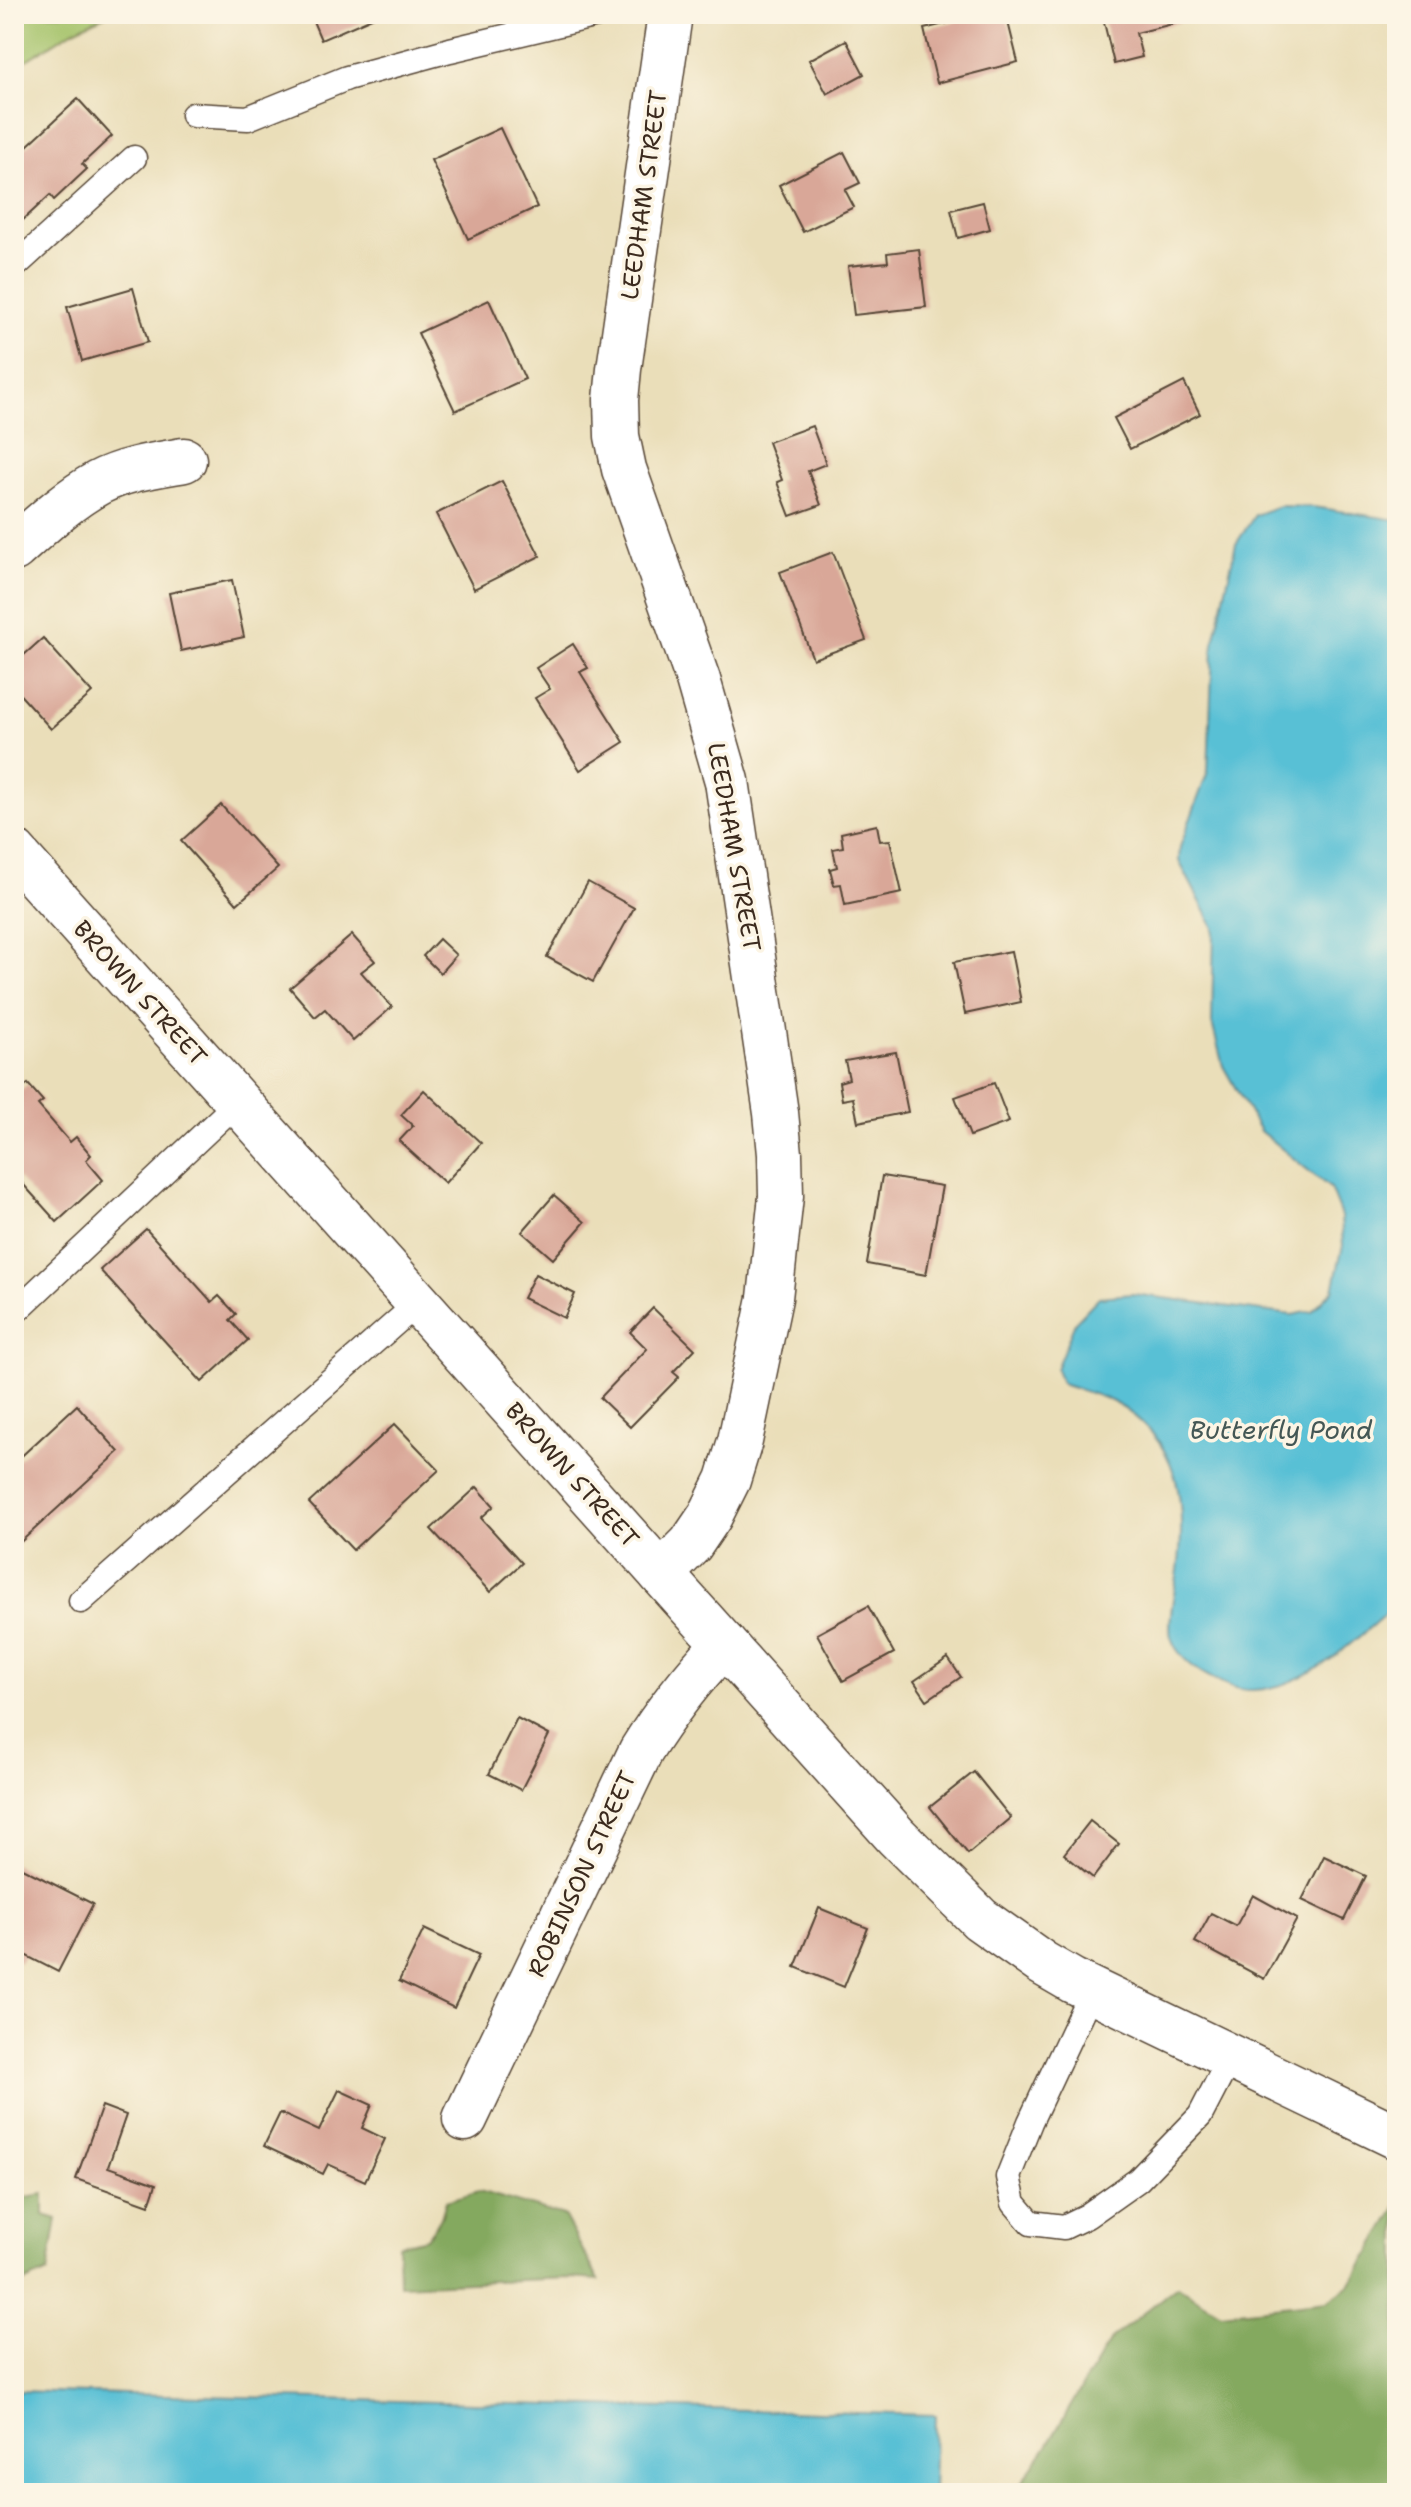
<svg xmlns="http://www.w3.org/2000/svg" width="1411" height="2507" font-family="'Shantell Sans',sans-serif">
<rect width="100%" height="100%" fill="#fcf5e5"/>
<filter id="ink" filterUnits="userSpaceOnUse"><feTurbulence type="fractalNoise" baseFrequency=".0125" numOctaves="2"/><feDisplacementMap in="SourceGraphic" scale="16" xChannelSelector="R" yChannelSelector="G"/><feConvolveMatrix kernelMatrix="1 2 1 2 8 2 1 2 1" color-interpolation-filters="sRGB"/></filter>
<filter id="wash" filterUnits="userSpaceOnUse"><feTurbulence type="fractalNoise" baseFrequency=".006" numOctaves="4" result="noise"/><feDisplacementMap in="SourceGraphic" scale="32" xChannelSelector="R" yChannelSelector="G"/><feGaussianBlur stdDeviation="1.8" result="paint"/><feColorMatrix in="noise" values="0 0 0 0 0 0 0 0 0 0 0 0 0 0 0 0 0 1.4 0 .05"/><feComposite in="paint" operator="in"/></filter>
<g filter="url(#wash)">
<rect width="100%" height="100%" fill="#eadeb9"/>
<!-- green -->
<polygon fill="#a5c36b" stroke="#707644" stroke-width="2" points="14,14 108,14 74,30 14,68"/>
<!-- forest -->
<g fill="#84a95f" stroke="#606a3e" stroke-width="2">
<polygon points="479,2191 564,2216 599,2280 569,2278 399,2285 398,2245 426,2238 441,2218 446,2201"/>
<polygon points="44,2194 44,2215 57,2219 48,2272 14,2287 14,2199"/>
<polygon points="1397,2207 1397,2493 1015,2493 1047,2446 1110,2340 1177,2286 1221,2313 1327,2301 1350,2285"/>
</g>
<!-- water -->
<g fill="#58c0d5" stroke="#4a757a" stroke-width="2">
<path d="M1279,506L1313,507L1397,520V1604C1356,1638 1310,1688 1253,1690C1237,1691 1222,1683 1208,1676C1191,1667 1177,1655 1171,1637C1167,1623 1176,1586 1178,1570C1187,1502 1181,1439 1113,1402C1098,1394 1078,1390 1062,1384L1056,1369L1075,1322L1099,1297L1133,1294L1292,1315L1312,1311L1333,1290L1343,1246L1341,1216L1330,1188L1260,1131L1223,1066L1212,1023L1214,928L1179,861L1180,847L1208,771L1213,646L1236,544L1255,515Z"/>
<polygon points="14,2391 935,2415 933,2493 14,2493"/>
</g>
<g id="blocks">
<!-- building -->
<g fill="#d9a798">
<polygon points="310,14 381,14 321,40"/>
<polygon points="984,14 1006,14 1018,62 937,83 924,29"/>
<polygon points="1118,14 1209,14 1209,15 1136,33 1142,57 1114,64 1103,18"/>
<polygon points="846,40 864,74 827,94 809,60"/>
<polygon points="78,99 112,136 82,164 87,169 54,200 50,195 22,221 14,213 14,158"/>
<polygon points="500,128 537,207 468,239 431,160"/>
<polygon points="844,152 860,183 845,190 854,207 803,232 779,185"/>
<polygon points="983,202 990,229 958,238 951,210"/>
<polygon points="919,249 926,307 854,315 848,266 888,262 887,253"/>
<polygon points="133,288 148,342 82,361 67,307"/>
<polygon points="489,300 525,379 455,411 418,333"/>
<polygon points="1184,382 1200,414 1130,449 1114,418"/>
<polygon points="812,426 826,464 808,471 821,505 790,516 777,482 782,480 768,442"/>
<polygon points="502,481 540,556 474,589 436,514"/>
<polygon points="833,552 866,640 813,659 780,572"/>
<polygon points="232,580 244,637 181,651 169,593"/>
<polygon points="43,638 92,693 51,729 14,688 14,664"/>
<polygon points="573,644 588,668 580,672 624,742 580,770 535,698 550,689 536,668"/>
<polygon points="221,805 278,868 237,904 181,841"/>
<polygon points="877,825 880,841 890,840 902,893 845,905 841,884 834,885 830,869 837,867 833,849 843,847 841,833"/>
<polygon points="588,882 634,908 593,982 547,957"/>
<polygon points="352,935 375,961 361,972 392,1007 353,1041 325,1009 315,1017 290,988"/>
<polygon points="439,939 456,955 440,973 423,956"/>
<polygon points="1011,951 1021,1002 965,1014 954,962"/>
<polygon points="896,1052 908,1112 858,1122 853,1098 842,1100 839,1082 849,1079 845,1061"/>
<polygon points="14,1082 21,1090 28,1084 43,1101 38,1105 70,1142 76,1137 91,1155 86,1160 103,1180 57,1222 14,1174"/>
<polygon points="994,1083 1009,1122 970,1136 955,1097"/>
<polygon points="424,1090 481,1143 445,1183 399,1141 413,1126 401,1115"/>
<polygon points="882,1176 942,1186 926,1275 867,1264"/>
<polygon points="554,1195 585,1222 553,1259 522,1232"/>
<polygon points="146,1229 212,1302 219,1296 236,1314 230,1320 248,1340 202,1382 100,1270"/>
<polygon points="535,1274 575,1294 564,1318 523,1298"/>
<polygon points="653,1308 695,1349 673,1372 679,1377 630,1427 600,1398 647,1349 630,1332"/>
<polygon points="77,1405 119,1452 14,1548 14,1463"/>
<polygon points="395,1424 439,1470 353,1550 309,1503"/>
<polygon points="477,1487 494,1506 481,1518 522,1563 490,1592 431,1529"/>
<polygon points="868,1606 894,1653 843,1681 817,1634"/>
<polygon points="948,1658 961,1677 927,1700 914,1681"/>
<polygon points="517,1718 549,1735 521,1790 489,1774"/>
<polygon points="974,1772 1011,1818 968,1854 930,1807"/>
<polygon points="1090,1821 1119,1844 1093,1878 1064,1854"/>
<polygon points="1324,1856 1366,1876 1344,1920 1302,1900"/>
<polygon points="14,1864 93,1904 58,1972 25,1955 20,1962 14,1959"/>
<polygon points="1253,1895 1297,1919 1264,1979 1195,1942 1211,1913 1236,1926"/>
<polygon points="819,1908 868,1928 844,1987 795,1967"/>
<polygon points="424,1929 479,1955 454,2008 399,1981"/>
<polygon points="339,2090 372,2105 362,2128 385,2139 365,2181 328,2164 323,2174 264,2146 280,2113 319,2131"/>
<polygon points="102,2106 126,2115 108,2167 156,2184 149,2205 76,2179"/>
</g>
</g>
</g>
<g filter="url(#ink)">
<use href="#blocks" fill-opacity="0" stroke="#554535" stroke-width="2"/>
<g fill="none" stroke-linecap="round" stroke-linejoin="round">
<!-- service casing -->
<g stroke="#554535" stroke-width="27">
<g id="service">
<polyline points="193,115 248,118 347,78 450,50 601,14"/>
<polyline points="14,267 134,158"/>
<polyline points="14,1313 238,1102"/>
<polyline points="81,1601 418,1303"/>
<polyline points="1092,1990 1030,2122 1008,2177 1014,2203 1031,2223 1064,2227 1087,2216 1138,2180 1200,2116 1231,2056"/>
</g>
</g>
<!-- minor casing -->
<g stroke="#554535" stroke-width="47">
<g id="minor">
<path d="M14,549C41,525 67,500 98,483C125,469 155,465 184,460"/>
<polyline points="661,1574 691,1544 710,1516 728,1480 740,1441 770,1298 781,1196 780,1154 776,1113 727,781 698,680 624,469 617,436 616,400 619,369 670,14"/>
<path d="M465,2119L641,1751C665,1712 692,1678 724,1644"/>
</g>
</g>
<!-- tertiary casing -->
<g stroke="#554535" stroke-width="47">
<polyline id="tertiary" points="14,852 896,1836 980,1919 1042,1963 1073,1981 1397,2137"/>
</g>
<!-- service -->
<use href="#service" stroke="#fff" stroke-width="24"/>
<!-- minor -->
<use href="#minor" stroke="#fff" stroke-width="44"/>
<!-- tertiary -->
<use href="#tertiary" stroke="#fff" stroke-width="44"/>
</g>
</g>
<g text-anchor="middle" stroke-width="7" stroke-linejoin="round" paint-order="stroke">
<!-- street labels -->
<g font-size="24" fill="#3b2a1e" stroke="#fcf5e5">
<text transform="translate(644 195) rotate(-82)" y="8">LEEDHAM STREET</text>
<text transform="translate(734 847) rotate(80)" y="8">LEEDHAM STREET</text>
<text transform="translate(140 993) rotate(48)" y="8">BROWN STREET</text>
<text transform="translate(572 1475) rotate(48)" y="8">BROWN STREET</text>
<text transform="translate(582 1874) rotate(-65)" y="8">ROBINSON STREET</text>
</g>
<!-- water labels -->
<g font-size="26" font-style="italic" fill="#445755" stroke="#fcf5e5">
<text x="1281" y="1439">Butterfly Pond</text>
</g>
</g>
<!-- margin -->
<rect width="1411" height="2507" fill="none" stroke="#fcf5e5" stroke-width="48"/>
</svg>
